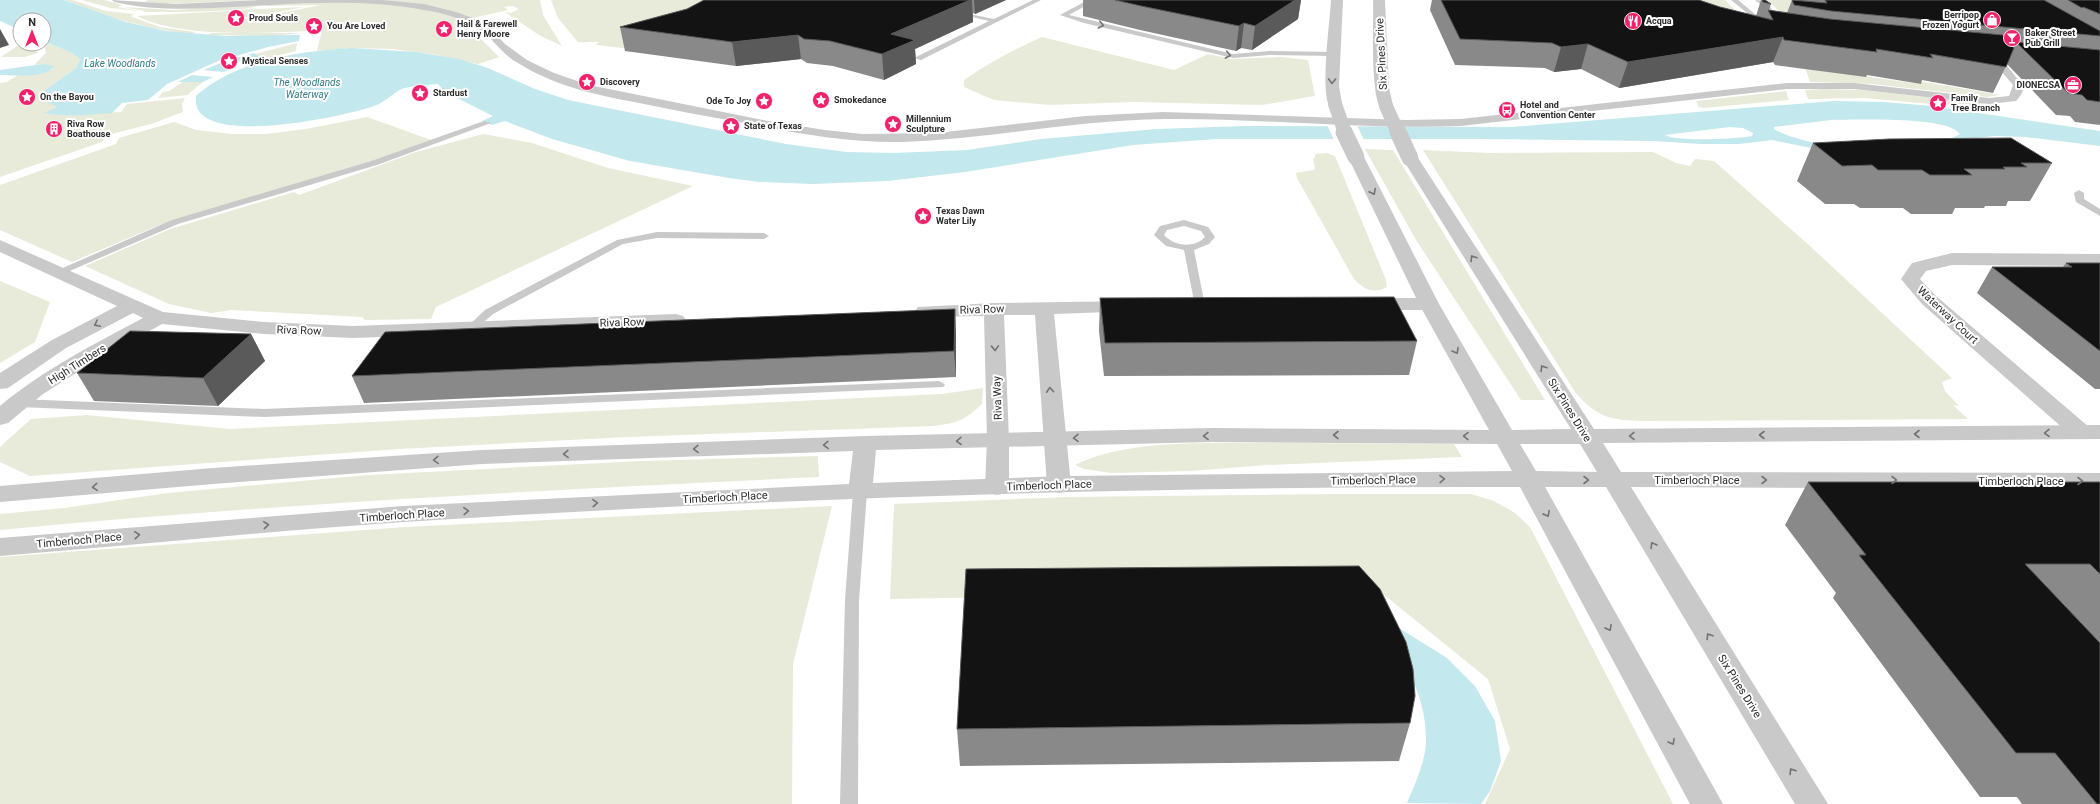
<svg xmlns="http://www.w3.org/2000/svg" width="2100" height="804" font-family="Roboto,sans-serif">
<rect width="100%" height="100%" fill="#fff"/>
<!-- green -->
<g fill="#e8ebd9">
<path d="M65,0H72L106,11L134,14L131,16L132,17L160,27L195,32L191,34C146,29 107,17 65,0Z"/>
<polygon points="82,0 104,0 122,5 118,7 140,11 110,8"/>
<polygon points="148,0 258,0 164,4 144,2"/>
<path d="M324,0H540L543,15L562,46L539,35L505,12L511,13L519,9L513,6L504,7L508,10L455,22L477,35L499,57L478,64L431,54L392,49L352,48L317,51L324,22H314L315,19L310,31C263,33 180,38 137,16L230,11L226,17L228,20L239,18L250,19L321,5L265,6L266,5Z"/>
<path d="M551,0H719L632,49L596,45L599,42C591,41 585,43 578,42L558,18Z"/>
<polygon points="1686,0 1725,0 1736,11 1722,13"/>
<polygon points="1765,0 1799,0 1814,24 1782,15 1774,6"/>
<path d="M259,5C247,13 162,12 143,12L145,11L123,7L173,10Z"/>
<polygon points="304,7 254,17 231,17 236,10"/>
<polygon points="211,33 301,33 274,36 208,35"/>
<path d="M1042,37L1174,70L1208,54L1232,59L1281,57L1308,60L1315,96L1262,105L1132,102L1050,105L994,100L964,87V80C988,63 1015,49 1042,37Z"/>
<polygon points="44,41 74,54 80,60 76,68 41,93 59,107 63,115 121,112 127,104 185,98 182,104 183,112 151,124 107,135 102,142 0,177 0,83 7,82 18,75 36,75 53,69 43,64 34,65 46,53 45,48 38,44 44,44"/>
<polygon points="297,43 296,51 263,59 255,54"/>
<polygon points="20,44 32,47 38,53 25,57 1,57"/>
<polygon points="1805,68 1920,84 1919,81 2000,95 1987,97 1872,84 1810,82"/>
<polygon points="183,82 203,82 187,95 158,98 163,92 169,91"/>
<polygon points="1823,89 1862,90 1997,105 1973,106 1967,108 1931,101 1931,104 1864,98 1808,99 1805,90"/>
<polygon points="1786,91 1789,100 1704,108 1699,107 1696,101"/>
<polygon points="367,117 431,140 371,161 157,226 72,262 0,230 0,185 116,144 119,138 174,122 196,130 233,134 266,134 306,129"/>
<polygon points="483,134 532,143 608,168 693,186 436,307 431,319 365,320 362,317 232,310 211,313 169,304 85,266 170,229 294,192 299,195 416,152"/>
<polygon points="1365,149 1393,150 1545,400 1521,400 1416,240"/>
<path d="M1423,150L1489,153L1653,152L1676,163L1690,166L1695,159L1714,161L1811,247L1952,378L1942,382L1945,391L1959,406L1953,405L1968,419L1644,421C1611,420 1597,418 1575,392Z"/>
<path d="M1327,153L1335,156L1386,280L1387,287C1374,294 1364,290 1354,279L1297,178L1296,173L1314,170L1315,167L1313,160L1316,154Z"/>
<polygon points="0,281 50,302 35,342 0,363"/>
<path d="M983,388L982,404C964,421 957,423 933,426L627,437L399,449L30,476L0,462V447L31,419L87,415L229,429L942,394Z"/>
<path d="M1281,443L1454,444L1462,457L1267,465L1190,471L1111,473L1084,469L1075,465C1130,437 1219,444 1281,443Z"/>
<path d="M818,456L819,477C546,490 272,504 0,530V514L64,508L168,493L368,475L641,461Z"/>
<polygon points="1341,494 1471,494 1494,501 1515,513 1530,527 1673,804 1485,804 1510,749 1488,679 1378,590 890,599 894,504 1067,497"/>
<polygon points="832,506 793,664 792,804 0,804 0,557 405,527"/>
</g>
<!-- water -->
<g fill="#c3e8ed" fill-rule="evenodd">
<path d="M0,0H64L126,22L166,31L225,36L300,35L299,41L268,47L218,61L167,84L148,100L122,103L112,113C90,115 66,117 44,113L58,107L40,99L41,93L76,68L80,60L74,54L44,41V20H20V30L0,21Z"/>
<path d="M352,48L416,52L459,59L488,68L535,89L568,100L786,144L846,152L894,153L967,150L1041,139L1157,129L1245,126L1511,127L1834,101L1884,102L1932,106L2100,131V146L2025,137L1995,136L1976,138L1952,155L1935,160L1909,162L1855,157L1772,140L1739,144H1701L1652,141L1478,139H1217L1133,145L965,172L887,181L813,184L759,182L729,178L630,161L552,139L505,121L492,125L482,121L493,116L445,92L438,84C428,85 416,85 405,88C397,89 385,103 374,106C347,116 188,151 196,96C236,60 300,51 352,48ZM1831,120C1854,120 1948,116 1960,134C1944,143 1928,152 1909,154C1882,156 1796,144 1774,129V127ZM1730,127L1743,128L1753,133L1752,136C1738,139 1676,142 1665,135Z"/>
<polygon points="254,53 263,59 248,63 232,59"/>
<polygon points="221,63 237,67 223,72 203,70"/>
<path d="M43,64L54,66C47,79 13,75 0,75V70Z"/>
<polygon points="192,75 213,77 203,82 178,82"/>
<path d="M1370,610L1447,658L1475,686L1495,721L1501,761L1490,791L1481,804L1407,803C1415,784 1425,763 1426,742C1427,690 1398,650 1370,610Z"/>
</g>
<!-- pier -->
<polygon fill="#fff" points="1327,125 1357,125 1364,140 1334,140"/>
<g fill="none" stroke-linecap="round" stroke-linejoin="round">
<!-- service -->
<g fill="#c9c9c9" fill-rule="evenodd">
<polygon points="1033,0 1041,0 921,60 914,58 989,21 955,13 955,11 994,19"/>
<polygon points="1088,0 1096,0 1069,15 1233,54 1270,51 1334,52 1338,54 1334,56 1270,55 1233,58 1084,23 1060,15"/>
<polygon points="1731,0 1738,0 1767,24 1762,25"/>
<path d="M1755,0C1770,0 1774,13 1780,25L1779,26H1775L1764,7Z"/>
<polygon points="484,121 491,123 377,165 178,224 65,273 61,274 56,271 172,220 371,161"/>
<polygon points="2079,190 2084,193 2084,199 2100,209 2100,216 2076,202 2074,193"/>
<path d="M1184,220L1208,227L1215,237L1209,244L1194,250L1205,306L1200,309L1195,306L1184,250L1166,246L1154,235L1160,226ZM1184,226L1201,231L1205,237C1194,249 1174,246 1164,235L1167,230Z"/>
<polygon points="657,232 764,233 769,236 764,239 657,238 623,244 493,314 476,329 472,330 467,327 485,310 617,240"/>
<polygon points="939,381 943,383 945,385 943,387 264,417 19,407 13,403 19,399 264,409"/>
<polygon points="860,488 865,489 867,492 859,600 858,804 840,804 845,600 853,492 855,489"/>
</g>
<!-- pedestrian -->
<path fill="#c9c9c9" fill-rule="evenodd" d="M112,0L174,4L260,0H382L424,4L456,12L478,20L488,26L505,44L527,60L554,73L589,85L768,121L825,130L862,134L937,133L1085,116L1163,112L1406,120L1461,119L1787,83H1854L1989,98L2009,96L2013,85L1989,57L1994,54L1998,55L2024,87L2021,95L2016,101L1989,104L1854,89H1787L1461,126C1362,130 1263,118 1164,119C1076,120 989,139 902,142C848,143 796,133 744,123C706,116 667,109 629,101C591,94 551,84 518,63C503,55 495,41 482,31C466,19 443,13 424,10C374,1 322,2 272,5C218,7 167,14 114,2Z"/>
<!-- minor -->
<g fill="#c9c9c9" fill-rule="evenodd">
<path d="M0,240L163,312L264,322L353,326L676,314L683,316L686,320L683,324L676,326L353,338L264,334L162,324L84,368L43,394L8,423L0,425V406C43,370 94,344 143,318L133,313L66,348L8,388L0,389V373L52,340L117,306L0,252Z"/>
<polygon points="1952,253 2100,254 2100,266 1952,265 1926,271 1920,279 1936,296 2089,427 2092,432 2089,437 2081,439 2073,437 1922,304 1901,279 1912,263"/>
<polygon points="1369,298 1429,298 1436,300 1439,304 1436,308 1429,310 1369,310 1362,308 1359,304 1362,300"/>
<polygon points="1130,301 1137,303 1140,307 1137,311 1054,314 1071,485 1068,491 1059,493 1050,491 1047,485 1035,315 1004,315 1009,440 1009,487 1006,493 997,495 988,493 985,487 987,440 984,316 925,317 918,315 915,311 918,307 994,303"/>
</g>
<!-- tertiary -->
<g fill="#c9c9c9" fill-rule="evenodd">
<path d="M1331,0H1343L1339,86L1342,104L1340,107H1330C1320,92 1330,21 1331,0Z"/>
<path d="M1373,0H1385L1389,87L1393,106L1391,109H1381C1370,93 1374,22 1373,0Z"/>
<path d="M1356,152L1362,154L1364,157L1439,304L1512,430L1571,429L1402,158L1404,155H1416L1594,429L2100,425V439L1603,443L1621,472L2100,473V489L1631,487L1828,804H1795L1606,487H1545L1723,804H1690L1520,487C1148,486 775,498 404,522C269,531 135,545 0,556V538L403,506L849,484L853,451L482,464L213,484L0,502V486L213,468L482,450L865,436L1211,428L1489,430L1419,304L1348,157L1350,154ZM1211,442L1497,444L1512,471L1066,476L873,483L876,450ZM1520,444H1580L1597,472L1536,471Z"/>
</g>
<!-- tertiary-bridge-far1 -->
<g stroke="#c9c9c9" stroke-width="14">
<polyline points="1335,104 1345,133"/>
<polyline points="1386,106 1398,133"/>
</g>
<!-- tertiary-bridge -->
<g stroke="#c9c9c9" stroke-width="17">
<polyline points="1344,132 1356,157"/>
<polyline points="1398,132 1410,158"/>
</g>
</g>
<!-- wall -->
<g fill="#898989">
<polygon points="704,0 1006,0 975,14 973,13 973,22 915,49 916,64 884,80 833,66 807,63 801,59 736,66 625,51 620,27 687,9"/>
<polygon points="1083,0 1301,0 1298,19 1252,50 1241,48 1236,51 1140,30 1083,16"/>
<polygon points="1432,0 1699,0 1720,7 1756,16 1761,0 1765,0 1771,4 1769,10 1787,13 1792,0 1799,1 1799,0 2100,0 2100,125 2075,122 2070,116 2056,115 2007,64 1993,93 1922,80 1921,84 1867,75 1866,77 1775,65 1773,62 1619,88 1581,69 1554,72 1545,68 1455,65 1430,10"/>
<polygon points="1813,143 2052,163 2030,201 2008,201 2006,206 1985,206 1984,208 1955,208 1952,214 1911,214 1903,208 1860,208 1854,204 1825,204 1797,181"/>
<polygon points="2066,263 2100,263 2100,389 2095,389 1977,293 1992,267 2063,267"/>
<polygon points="1100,298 1417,341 1409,375 1104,376 1099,331"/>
<polygon points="955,309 956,335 956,377 364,403 352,376"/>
<polygon points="251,334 265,361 218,406 94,401 77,373"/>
<polygon points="1808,482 2100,482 2100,804 2022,804 2017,797 1980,797 1833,598 1836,593 1785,525"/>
<polygon points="1410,723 1399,761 960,766 957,729"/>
</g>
<!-- shaded-wall -->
<g fill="#5a5a5a">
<polygon points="970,0 972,0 973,22 915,49 916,64 884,80 882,54 891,34"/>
<polygon points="974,0 1006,0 975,14"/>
<polygon points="1295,0 1301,0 1298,19 1252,50 1255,26"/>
<polygon points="1244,23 1241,48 1236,51 1239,26"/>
<polygon points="0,29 9,45 0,48"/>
<polygon points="798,35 801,59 736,66 732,42"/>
<polygon points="1783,37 1773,62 1619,88 1628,62"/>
<polygon points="1588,44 1581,69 1554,72 1561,47"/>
<polygon points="955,309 956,335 956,377 954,351"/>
<polygon points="251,334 265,361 218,406 203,378"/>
</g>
<!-- building -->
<g fill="#131313" stroke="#5a5a5a">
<polygon points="704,0 970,0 891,34 915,40 882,54 830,41 804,39 798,35 732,42 620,27 687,9"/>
<polygon points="1115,0 1295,0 1255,26 1244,23 1239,26 1141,6"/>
<polygon points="1441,0 1699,0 1720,7 1773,20 1768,10 1830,19 2003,35 2014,48 2006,67 1930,54 1933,58 1876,49 1877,52 1784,40 1783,37 1628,62 1588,44 1561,47 1552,43 1460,39"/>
<polygon points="1762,0 1765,0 1771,4 1763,2"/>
<polygon points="1792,0 1827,3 1825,0 2044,0 2100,31 2100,36 1831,11 1794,5"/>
<polygon points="2068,0 2100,0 2100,14 2083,7 2082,8"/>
<polygon points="2016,42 2100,50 2100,102 2087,100 2082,95 2068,93"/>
<polygon points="2011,138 2052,163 2021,163 2027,167 2003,167 2005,169 1964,169 1972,175 1930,175 1922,170 1878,170 1872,165 1842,166 1813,143 1889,139"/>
<polygon points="2066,263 2100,263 2100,351 1992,267 2072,267"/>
<polygon points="1394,297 1417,341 1105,343 1100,298"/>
<polygon points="955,309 954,351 352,376 385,332"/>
<polygon points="130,331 251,334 203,378 77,373"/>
<polygon points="1808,482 2100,482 2100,574 2090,564 2025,564 2100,643 2100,804 2097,804 2055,753 2016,753 1859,555 1866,555"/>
<polygon points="1359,566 1380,589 1406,642 1413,669 1415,696 1410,723 957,729 966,569"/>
</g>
<!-- one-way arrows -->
<defs><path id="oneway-chevron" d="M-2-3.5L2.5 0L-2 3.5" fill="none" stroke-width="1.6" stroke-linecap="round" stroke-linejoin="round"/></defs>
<g stroke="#737373">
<use href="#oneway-chevron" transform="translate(1101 25) rotate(13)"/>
<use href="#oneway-chevron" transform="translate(1228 55) rotate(11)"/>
<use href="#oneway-chevron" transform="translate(1332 81) rotate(92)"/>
<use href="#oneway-chevron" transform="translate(1373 192) rotate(63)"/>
<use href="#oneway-chevron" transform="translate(1473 258) rotate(-122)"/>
<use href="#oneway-chevron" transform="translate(97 324) rotate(153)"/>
<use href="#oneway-chevron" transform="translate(995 348) rotate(88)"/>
<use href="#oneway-chevron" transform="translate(1456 351) rotate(60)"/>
<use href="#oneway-chevron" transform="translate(1543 368) rotate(-122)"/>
<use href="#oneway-chevron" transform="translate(1050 390) rotate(-94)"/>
<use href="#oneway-chevron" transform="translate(2047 433) rotate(179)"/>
<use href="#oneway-chevron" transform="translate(1917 434) rotate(180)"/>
<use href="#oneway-chevron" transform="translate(1336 435) rotate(180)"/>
<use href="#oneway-chevron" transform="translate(1762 435) rotate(180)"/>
<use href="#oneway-chevron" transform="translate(1206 436) rotate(179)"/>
<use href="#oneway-chevron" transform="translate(1466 436) rotate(-179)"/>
<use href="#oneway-chevron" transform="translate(1632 436) rotate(179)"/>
<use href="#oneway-chevron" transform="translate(1076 438) rotate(179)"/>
<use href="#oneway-chevron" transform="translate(959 441) rotate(179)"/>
<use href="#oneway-chevron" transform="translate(826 445) rotate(178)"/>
<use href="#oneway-chevron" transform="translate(696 449) rotate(178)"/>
<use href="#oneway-chevron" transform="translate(566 454) rotate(178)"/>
<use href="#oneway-chevron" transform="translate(436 460) rotate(176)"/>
<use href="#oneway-chevron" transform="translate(1442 479) rotate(-1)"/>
<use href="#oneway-chevron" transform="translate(1586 480)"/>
<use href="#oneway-chevron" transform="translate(1764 480)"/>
<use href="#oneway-chevron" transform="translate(1894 480)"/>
<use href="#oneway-chevron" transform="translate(2080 481)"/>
<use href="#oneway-chevron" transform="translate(95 487) rotate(175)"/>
<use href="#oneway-chevron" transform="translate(595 503) rotate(-3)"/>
<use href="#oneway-chevron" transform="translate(466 511) rotate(-3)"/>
<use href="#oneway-chevron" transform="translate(1547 514) rotate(61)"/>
<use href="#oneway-chevron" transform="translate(266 525) rotate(-5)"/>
<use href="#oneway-chevron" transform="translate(137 535) rotate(-5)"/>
<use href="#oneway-chevron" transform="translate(1653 545) rotate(-121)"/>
<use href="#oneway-chevron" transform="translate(1609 628) rotate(61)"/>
<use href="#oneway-chevron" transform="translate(1709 636) rotate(-122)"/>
<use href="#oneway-chevron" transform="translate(1672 742) rotate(61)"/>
<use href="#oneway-chevron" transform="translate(1792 771) rotate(-122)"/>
</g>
<!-- icons -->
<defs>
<g id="sight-disc" transform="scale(0.9)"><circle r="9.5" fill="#f0226b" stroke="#fff"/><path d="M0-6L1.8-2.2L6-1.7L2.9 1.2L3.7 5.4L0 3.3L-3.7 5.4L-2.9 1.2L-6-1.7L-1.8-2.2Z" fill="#fff"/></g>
<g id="shop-disc" transform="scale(0.9)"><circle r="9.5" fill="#f0226b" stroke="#fff"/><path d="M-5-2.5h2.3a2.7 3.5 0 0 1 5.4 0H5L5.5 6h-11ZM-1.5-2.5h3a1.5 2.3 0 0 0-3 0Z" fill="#fff"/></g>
<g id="restaurant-disc" transform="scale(0.9)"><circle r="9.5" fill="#f0226b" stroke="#fff"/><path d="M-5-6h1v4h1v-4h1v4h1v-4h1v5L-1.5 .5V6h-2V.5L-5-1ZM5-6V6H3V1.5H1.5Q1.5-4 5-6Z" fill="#fff"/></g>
<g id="bar-disc" transform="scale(0.9)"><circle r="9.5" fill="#f0226b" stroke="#fff"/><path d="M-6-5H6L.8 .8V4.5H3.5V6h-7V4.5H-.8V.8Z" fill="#fff"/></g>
<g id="office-disc" transform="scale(0.9)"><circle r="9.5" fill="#f0226b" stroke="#fff"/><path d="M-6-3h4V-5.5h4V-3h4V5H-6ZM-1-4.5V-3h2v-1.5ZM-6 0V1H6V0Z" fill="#fff"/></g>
<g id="bus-disc" transform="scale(0.9)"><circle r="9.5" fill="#f0226b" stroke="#fff"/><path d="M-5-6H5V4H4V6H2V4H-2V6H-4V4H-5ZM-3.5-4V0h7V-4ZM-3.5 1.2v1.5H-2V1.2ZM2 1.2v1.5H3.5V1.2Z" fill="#fff"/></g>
<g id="building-disc" transform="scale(0.9)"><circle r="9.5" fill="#f0226b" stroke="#fff"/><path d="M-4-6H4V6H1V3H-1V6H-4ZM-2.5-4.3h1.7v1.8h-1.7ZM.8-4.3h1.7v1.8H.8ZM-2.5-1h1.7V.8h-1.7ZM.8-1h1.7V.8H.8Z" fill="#fff"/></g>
</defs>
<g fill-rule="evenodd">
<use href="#sight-disc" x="236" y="18"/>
<use href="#shop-disc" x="1992" y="20"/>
<use href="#restaurant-disc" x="1633" y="21"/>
<use href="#sight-disc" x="314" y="26"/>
<use href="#sight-disc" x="444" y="29"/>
<use href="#bar-disc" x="2012" y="38"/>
<use href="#sight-disc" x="229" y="61"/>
<use href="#sight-disc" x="587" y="82"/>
<use href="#office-disc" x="2073" y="85"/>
<use href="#sight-disc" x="420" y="93"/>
<use href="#sight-disc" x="27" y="97"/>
<use href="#sight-disc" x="821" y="100"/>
<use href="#sight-disc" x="764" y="101"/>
<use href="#sight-disc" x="1938" y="103"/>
<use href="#bus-disc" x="1507" y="110"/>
<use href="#sight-disc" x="893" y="124"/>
<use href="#sight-disc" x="731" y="126"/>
<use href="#building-disc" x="54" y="129"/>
<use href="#sight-disc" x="923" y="216"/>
</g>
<g text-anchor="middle" stroke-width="4" stroke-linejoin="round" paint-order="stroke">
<!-- far-poi labels -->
<g font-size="9" font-weight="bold" fill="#2c2c2c" stroke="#fff" text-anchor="start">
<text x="1979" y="18" text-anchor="end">Berripop<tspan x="1979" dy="10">Frozen Yogurt</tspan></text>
<text x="249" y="21">Proud Souls</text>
<text x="1646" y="24">Acqua</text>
<text x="457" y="27">Hail &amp; Farewell<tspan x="457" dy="10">Henry Moore</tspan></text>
<text x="327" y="29">You Are Loved</text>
<text x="2025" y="36">Baker Street<tspan x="2025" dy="10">Pub Grill</tspan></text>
<text x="242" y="64">Mystical Senses</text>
<text x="600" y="85">Discovery</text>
<text x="2060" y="88" text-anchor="end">DIONECSA</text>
<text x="433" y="96">Stardust</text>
<text x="40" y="100">On the Bayou</text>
<text x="1951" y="101">Family<tspan x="1951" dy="10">Tree Branch</tspan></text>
<text x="834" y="103">Smokedance</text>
<text x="751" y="104" text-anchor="end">Ode To Joy</text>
<text x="1520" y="108">Hotel and<tspan x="1520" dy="10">Convention Center</tspan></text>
<text x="906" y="122">Millennium<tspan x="906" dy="10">Sculpture</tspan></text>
<text x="67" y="127">Riva Row<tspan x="67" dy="10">Boathouse</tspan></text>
<text x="744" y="129">State of Texas</text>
<text x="936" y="214">Texas Dawn<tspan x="936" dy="10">Water Lily</tspan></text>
</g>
<!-- far-water labels -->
<g font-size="10" font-style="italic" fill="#327d86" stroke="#fff">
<text x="120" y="67">Lake Woodlands</text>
<text x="307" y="86">The Woodlands<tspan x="307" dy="12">Waterway</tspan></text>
</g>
<!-- street labels -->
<g font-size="11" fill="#2c2c2c" stroke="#fff">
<text transform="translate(1381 54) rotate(-93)" y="4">Six Pines Drive</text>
<text transform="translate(982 309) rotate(-2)" y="4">Riva Row</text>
<text transform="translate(1948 315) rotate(43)" y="4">Waterway Court</text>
<text transform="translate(622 322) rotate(-2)" y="4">Riva Row</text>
<text transform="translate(299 330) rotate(2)" y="4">Riva Row</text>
<text transform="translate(77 364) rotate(-32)" y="4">High Timbers</text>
<text transform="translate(997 398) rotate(-92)" y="4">Riva Way</text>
<text transform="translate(1570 410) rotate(58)" y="4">Six Pines Drive</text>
<text transform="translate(1373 480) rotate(-1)" y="4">Timberloch Place</text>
<text x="1697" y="484">Timberloch Place</text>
<text x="2021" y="485">Timberloch Place</text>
<text transform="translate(1049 485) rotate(-2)" y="4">Timberloch Place</text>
<text transform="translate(725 497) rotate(-3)" y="4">Timberloch Place</text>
<text transform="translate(402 515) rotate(-4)" y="4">Timberloch Place</text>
<text transform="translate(79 540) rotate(-5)" y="4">Timberloch Place</text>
<text transform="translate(1740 686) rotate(58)" y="4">Six Pines Drive</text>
</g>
</g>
<!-- north arrow -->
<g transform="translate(32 32)"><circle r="19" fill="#ffffff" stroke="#ababab"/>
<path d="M0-3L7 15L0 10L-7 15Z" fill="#f0226b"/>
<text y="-6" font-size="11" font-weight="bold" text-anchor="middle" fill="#2c2c2c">N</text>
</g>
</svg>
